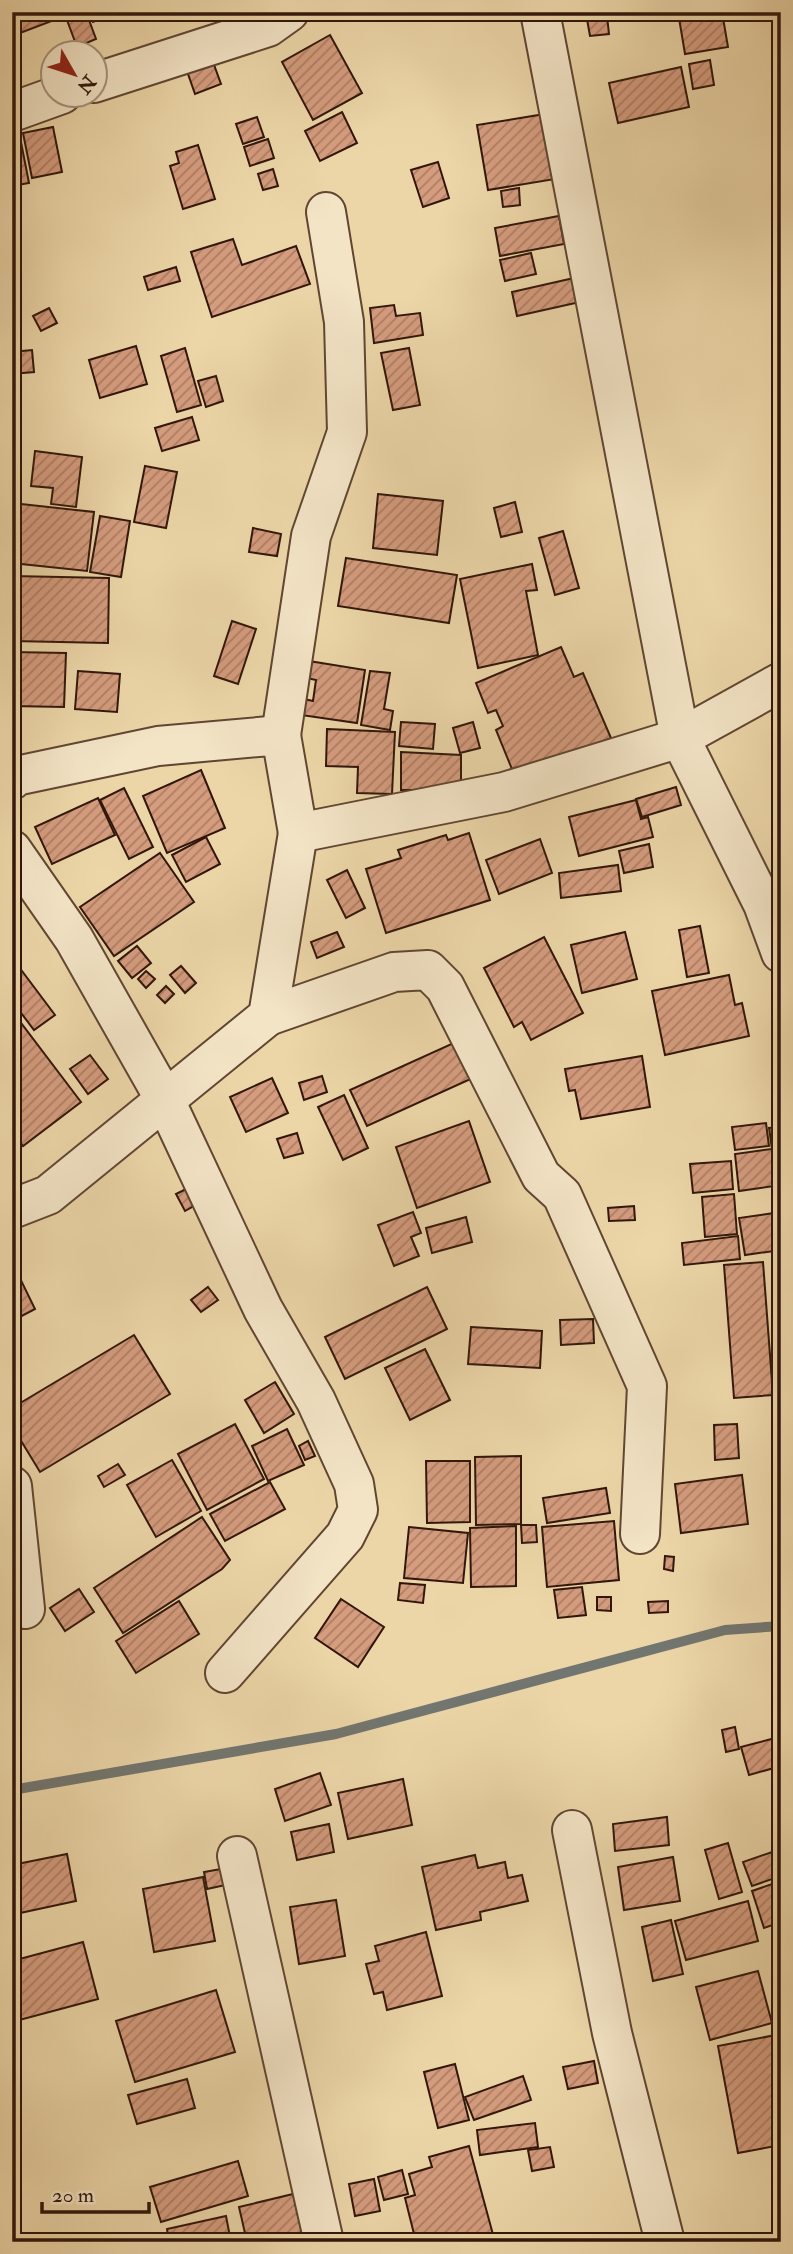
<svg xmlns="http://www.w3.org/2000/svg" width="793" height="2254" font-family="'IM FELL Double Pica',serif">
<defs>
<pattern id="building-hatch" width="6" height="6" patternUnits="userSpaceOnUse" patternTransform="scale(1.75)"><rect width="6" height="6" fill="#d59c7e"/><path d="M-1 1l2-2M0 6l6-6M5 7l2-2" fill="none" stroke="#ad7e65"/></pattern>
</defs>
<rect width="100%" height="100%" fill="#ecd6a8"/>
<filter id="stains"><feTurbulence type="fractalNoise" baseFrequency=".00286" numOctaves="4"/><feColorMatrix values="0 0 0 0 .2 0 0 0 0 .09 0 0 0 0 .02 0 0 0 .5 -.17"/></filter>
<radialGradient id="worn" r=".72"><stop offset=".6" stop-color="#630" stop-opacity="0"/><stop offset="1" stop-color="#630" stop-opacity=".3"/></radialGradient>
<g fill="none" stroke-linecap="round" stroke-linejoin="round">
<!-- stream -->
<polyline stroke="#727670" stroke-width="10" points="12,1790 336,1734 725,1630 781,1626"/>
</g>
<!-- building -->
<g fill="url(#building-hatch)" stroke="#32160b" stroke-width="2">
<polygon points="12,12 54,12 57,19 12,36"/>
<polygon points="64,12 86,12 96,39 77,47"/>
<polygon points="89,12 117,12 93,22"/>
<polygon points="678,12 722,12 728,47 685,54"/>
<polygon points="607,16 609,34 590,36 587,19"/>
<polygon points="330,35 362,93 313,120 282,62"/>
<polygon points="710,60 714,85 693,89 689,64"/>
<polygon points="213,62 221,84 195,94 187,71"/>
<polygon points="681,67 689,107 618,123 609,83"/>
<polygon points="342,112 357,143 320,161 305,131"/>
<polygon points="545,114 555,179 488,190 477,125"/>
<polygon points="257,117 264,137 243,144 236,124"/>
<polygon points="53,127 62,172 32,178 23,133"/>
<polygon points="20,137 29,183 12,186 12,138"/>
<polygon points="268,139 274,158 250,166 244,147"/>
<polygon points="198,145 215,199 183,209 170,166 179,163 176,152"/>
<polygon points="438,162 449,198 423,207 411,170"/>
<polygon points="273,169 278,186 263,190 258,174"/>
<polygon points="519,188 520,205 503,207 501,191"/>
<polygon points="559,216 564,244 500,256 495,228"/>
<polygon points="233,239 242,265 296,246 310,284 212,317 191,252"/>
<polygon points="531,253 536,274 505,281 500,260"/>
<polygon points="176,267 180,281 148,290 144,277"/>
<polygon points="574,278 580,302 517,316 512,292"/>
<polygon points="394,305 396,316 420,313 423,335 374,343 370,308"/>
<polygon points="49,308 57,323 41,331 33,316"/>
<polygon points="136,346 147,384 100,398 89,360"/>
<polygon points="185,348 201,405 177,412 161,356"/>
<polygon points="409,348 420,405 393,410 381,353"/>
<polygon points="32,350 34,372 12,374 12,352"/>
<polygon points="216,376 223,401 206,407 198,381"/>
<polygon points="192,417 199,440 162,451 155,428"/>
<polygon points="35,451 82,457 76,507 51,504 53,488 31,486"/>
<polygon points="145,466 177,472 166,528 134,522"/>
<polygon points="378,494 443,501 437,555 373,548"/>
<polygon points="515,502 522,532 501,537 494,508"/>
<polygon points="12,503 94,512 87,571 12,563"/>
<polygon points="100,516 130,521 121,577 90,572"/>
<polygon points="253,528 281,534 277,556 249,552"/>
<polygon points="563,531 579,588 555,595 539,538"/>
<polygon points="346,558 457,575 449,623 338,606"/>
<polygon points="532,564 537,590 526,591 538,655 478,668 460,579"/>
<polygon points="12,576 109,578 108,643 12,641"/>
<polygon points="232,621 256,629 238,684 214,676"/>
<polygon points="561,647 574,677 583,673 611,738 516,779 496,730 503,726 496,710 488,713 476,683"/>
<polygon points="12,652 66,653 64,707 12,706"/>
<polygon points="309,661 365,670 357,723 301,715 304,699 313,701 316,680 307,678"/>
<polygon points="78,671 120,674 117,712 75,709"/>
<polygon points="370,671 390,673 384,709 393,711 390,730 361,725"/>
<polygon points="401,722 435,724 433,749 399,746"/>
<polygon points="473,722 480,748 460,753 453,728"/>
<polygon points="327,729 395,732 392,794 357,793 358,767 326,766"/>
<polygon points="401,752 461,755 461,790 401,790"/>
<polygon points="201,770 225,828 167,853 143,796"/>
<polygon points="676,787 681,805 642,817 636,799"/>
<polygon points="124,788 153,847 129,859 100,800"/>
<polygon points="98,798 115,835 52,864 35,827"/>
<polygon points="636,800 641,819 648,817 653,837 579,856 569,817"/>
<polygon points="469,833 490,900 386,933 366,869 401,858 398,850 446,835 448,840"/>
<polygon points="206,837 220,864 186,882 172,855"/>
<polygon points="540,839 552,873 499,894 486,860"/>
<polygon points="649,844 653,867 624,873 619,851"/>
<polygon points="160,853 194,902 114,956 80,907"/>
<polygon points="618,865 621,891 561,898 559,873"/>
<polygon points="347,870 365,908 346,918 327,880"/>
<polygon points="700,926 709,973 687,977 679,930"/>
<polygon points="337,932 344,947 317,958 311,942"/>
<polygon points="625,932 637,979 582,993 571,945"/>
<polygon points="544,937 583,1013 531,1040 522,1022 514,1027 484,968"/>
<polygon points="137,946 151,963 132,978 118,961"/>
<polygon points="16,963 55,1015 34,1030 12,1001 12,966"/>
<polygon points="181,966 196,983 185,993 170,975"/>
<polygon points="146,971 155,979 146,988 138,979"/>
<polygon points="729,975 735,1005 742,1003 749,1036 665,1055 652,991"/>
<polygon points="166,986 174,994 165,1003 157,995"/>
<polygon points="12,1011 81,1102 23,1146 12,1132"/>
<polygon points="458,1041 475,1077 367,1126 350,1090"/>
<polygon points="90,1055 108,1079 88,1094 70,1069"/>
<polygon points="642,1056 650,1107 581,1119 575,1090 569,1091 565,1069"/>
<polygon points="322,1076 327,1092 304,1100 299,1083"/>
<polygon points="272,1078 288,1113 246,1132 230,1097"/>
<polygon points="344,1095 368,1148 343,1160 318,1107"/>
<polygon points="469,1121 490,1182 417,1208 396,1147"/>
<polygon points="766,1123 769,1146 735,1150 732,1127"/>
<polygon points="781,1127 781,1185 739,1191 735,1154 772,1149 769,1128"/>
<polygon points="297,1133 303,1153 284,1158 277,1139"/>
<polygon points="731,1161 733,1189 693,1193 690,1164"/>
<polygon points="192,1186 201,1202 185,1211 176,1194"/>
<polygon points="734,1194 737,1234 705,1237 702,1197"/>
<polygon points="634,1206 635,1220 609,1221 608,1208"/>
<polygon points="413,1212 421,1233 411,1237 419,1256 394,1266 378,1225"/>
<polygon points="781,1212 781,1250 745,1255 739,1218"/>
<polygon points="466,1217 472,1242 432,1253 426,1228"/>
<polygon points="738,1236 740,1259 684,1265 682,1243"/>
<polygon points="763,1262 773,1395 734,1398 724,1265"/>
<polygon points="13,1264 35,1309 12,1321 12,1264"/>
<polygon points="208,1287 218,1300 201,1312 191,1300"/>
<polygon points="427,1287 447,1329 345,1379 325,1337"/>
<polygon points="593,1319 594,1343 561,1345 560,1320"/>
<polygon points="471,1327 542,1331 540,1368 468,1364"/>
<polygon points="134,1335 170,1394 40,1472 12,1426 12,1408"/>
<polygon points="425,1349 450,1400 410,1420 385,1368"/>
<polygon points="275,1382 294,1414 264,1433 245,1400"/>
<polygon points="781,1385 781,1451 775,1386"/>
<polygon points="235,1424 264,1479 207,1510 178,1454"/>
<polygon points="737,1424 739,1458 715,1460 714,1425"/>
<polygon points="287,1429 304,1465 268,1481 252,1446"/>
<polygon points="308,1441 315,1456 305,1460 299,1446"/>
<polygon points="521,1456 521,1524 476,1525 475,1457"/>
<polygon points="172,1460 201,1511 156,1537 127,1485"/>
<polygon points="426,1461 470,1461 470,1522 427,1523"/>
<polygon points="118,1464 125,1475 104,1487 98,1476"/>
<polygon points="742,1475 748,1524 681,1533 675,1484"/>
<polygon points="270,1482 285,1509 225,1541 210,1514"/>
<polygon points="606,1488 610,1513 547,1523 543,1498"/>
<polygon points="202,1517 230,1560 222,1569 123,1633 94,1588"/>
<polygon points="614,1521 619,1580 547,1587 542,1527"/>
<polygon points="521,1525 536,1525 537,1542 522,1543"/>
<polygon points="516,1526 516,1586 471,1587 470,1528"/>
<polygon points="409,1527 468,1533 463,1583 404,1578"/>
<polygon points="665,1556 674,1557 673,1571 664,1569"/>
<polygon points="400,1583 425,1585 423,1603 398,1600"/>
<polygon points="582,1587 586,1615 558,1618 554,1590"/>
<polygon points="79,1589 94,1612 65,1631 50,1608"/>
<polygon points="597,1597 611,1597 611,1611 597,1610"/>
<polygon points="341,1599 384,1627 358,1667 315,1638"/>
<polygon points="179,1601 199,1634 136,1673 116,1641"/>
<polygon points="668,1601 668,1612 649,1613 648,1602"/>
<polygon points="735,1727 739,1749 726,1752 722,1730"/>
<polygon points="775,1738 781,1766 749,1775 741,1747"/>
<polygon points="320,1773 331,1805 285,1821 275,1789"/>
<polygon points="403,1779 412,1825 348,1839 338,1793"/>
<polygon points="667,1817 669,1845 615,1851 613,1824"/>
<polygon points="329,1824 334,1852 297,1860 291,1832"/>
<polygon points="728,1843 742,1892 719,1899 705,1850"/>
<polygon points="781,1849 781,1876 752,1886 743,1862"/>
<polygon points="67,1854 76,1901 20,1913 12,1865"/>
<polygon points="475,1855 478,1868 505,1862 508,1878 522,1875 528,1901 480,1912 481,1920 436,1930 422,1867"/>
<polygon points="673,1857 680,1901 624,1910 618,1867"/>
<polygon points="227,1868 230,1884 207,1889 204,1872"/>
<polygon points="203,1877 215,1941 154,1952 143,1889"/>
<polygon points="781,1881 781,1922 764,1928 752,1891"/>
<polygon points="336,1900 345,1956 299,1964 290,1907"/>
<polygon points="748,1901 758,1941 686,1960 675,1921"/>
<polygon points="671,1920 683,1974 653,1981 642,1927"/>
<polygon points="426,1932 442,1996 387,2010 383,1992 374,1994 366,1964 379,1961 375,1946"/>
<polygon points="83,1942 98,1999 12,2022 12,1961"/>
<polygon points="758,1971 772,2023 710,2040 696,1987"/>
<polygon points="216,1990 235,2052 135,2082 116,2021"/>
<polygon points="781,2034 781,2145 738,2153 718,2046"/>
<polygon points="594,2061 598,2083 568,2089 563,2067"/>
<polygon points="455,2064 469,2120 438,2128 424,2072"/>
<polygon points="523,2076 531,2100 474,2120 465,2097"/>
<polygon points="187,2079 195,2108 137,2124 128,2095"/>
<polygon points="535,2123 538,2147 480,2155 477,2130"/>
<polygon points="469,2146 495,2242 427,2242 425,2235 415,2238 405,2198 415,2195 409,2174 432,2167 429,2157"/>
<polygon points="550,2147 554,2167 532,2171 528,2150"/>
<polygon points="238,2161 248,2196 161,2222 150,2187"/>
<polygon points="402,2170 408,2194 384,2200 378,2177"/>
<polygon points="374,2179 380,2211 355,2216 349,2184"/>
<polygon points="293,2194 304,2242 247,2242 239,2207"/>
<polygon points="226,2216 231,2242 169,2242 167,2229"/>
</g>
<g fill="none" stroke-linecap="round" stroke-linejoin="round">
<!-- minor casing -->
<g stroke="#604632" stroke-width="42">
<g id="minor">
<polyline points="540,12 680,738 763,904 781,953"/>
<polyline points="94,83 268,27 289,12"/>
<polyline points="12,112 62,94"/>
<polyline points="281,735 311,536 347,432 344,322 326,212"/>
<polyline points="12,780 16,776 158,746 281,735 298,833"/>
<polyline points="12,850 74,939 164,1098 263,1309 316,1401 354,1484 358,1510 345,1536 225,1673"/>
<polyline points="268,1016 394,972 428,970 445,987 541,1176 562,1195 647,1386 640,1534"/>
<polyline points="12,1209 48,1195 268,1016 298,833 504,792 680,738 781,682"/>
<polyline points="12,1486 25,1609"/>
<polyline points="572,1830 612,2033 665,2242"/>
<polyline points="237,1856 324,2242"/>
</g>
</g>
<!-- minor -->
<use href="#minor" stroke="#f3e4c6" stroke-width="38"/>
</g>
<!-- margin -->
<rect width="793" height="2254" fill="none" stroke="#ecd6a8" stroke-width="42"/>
<rect x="14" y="14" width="765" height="2226" fill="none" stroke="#32160b" stroke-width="3.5"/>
<rect x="21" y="21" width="751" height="2212" fill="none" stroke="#32160b" stroke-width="2"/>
<!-- north arrow -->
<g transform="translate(74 74) rotate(129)"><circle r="33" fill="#f3e4c6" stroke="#a6927b" stroke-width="2"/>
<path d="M0-5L12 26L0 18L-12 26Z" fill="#8f2418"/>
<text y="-10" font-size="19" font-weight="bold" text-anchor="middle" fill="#32160b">N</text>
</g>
<!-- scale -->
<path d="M42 2202v10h107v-10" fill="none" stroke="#32160b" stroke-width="3.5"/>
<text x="52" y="2202" font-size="21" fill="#32160b" stroke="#f3e4c6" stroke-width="5" paint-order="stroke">20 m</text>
<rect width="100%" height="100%" filter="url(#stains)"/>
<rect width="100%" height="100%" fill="url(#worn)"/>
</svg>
